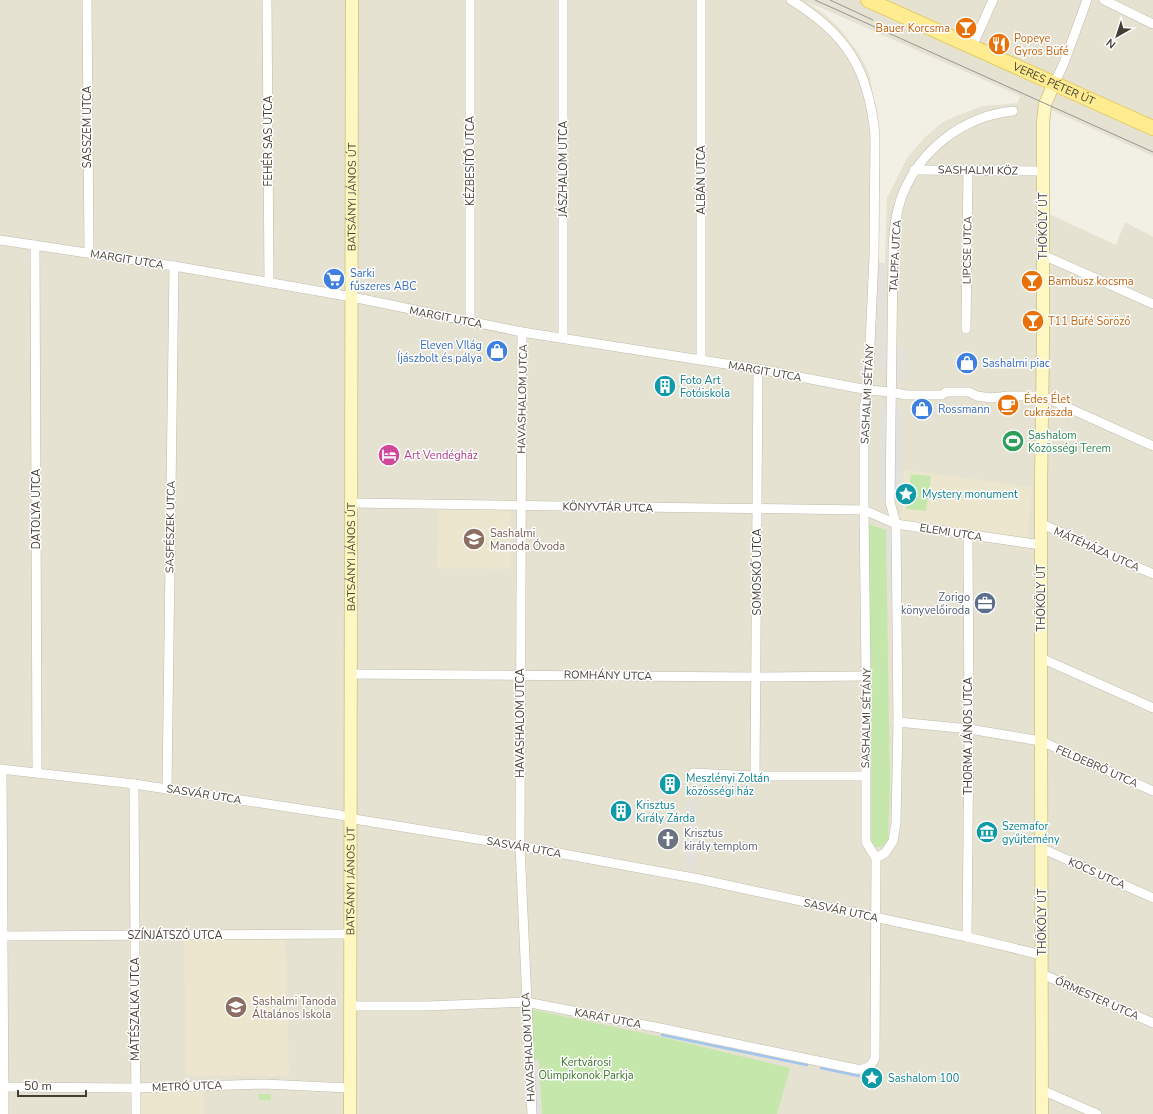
<svg xmlns="http://www.w3.org/2000/svg" width="1153" height="1114" font-family="'Nunito Sans',sans-serif">
<rect width="100%" height="100%" fill="#f2efe4"/>
<!-- residential -->
<path fill="#e6e2d2" fill-rule="evenodd" d="M0,0H1153V156L1051,110L1048,141L1047,213L1116,245L1125,222L1153,237V1114H0ZM806,1L1020,96L1018,103L983,106L959,115L943,122L924,138L907,158L887,198L885,263H879L876,200V112L869,73L861,57L841,30L825,15Z"/>
<!-- education -->
<g fill="#ebe6cd">
<polygon points="904,470 1032,487 1027,539 902,521"/>
<polygon points="438,509 511,510 510,569 437,568"/>
<polygon points="285,937 289,1076 186,1075 184,939"/>
<polygon points="204,1090 204,1114 136,1114 136,1091"/>
</g>
<!-- green -->
<g fill="#c5e7ac">
<polygon points="911,474 931,476 926,511 906,509"/>
<polygon points="868,524 886,530 890,785 888,840 882,847 873,847 868,841"/>
<polygon points="529,1009 662,1037 790,1068 777,1114 542,1114 539,1060 532,1059"/>
<polygon points="259,1094 271,1094 271,1100 260,1100 258,1096"/>
</g>
<!-- parking -->
<g fill="#e2e1dc">
<polygon points="879,263 885,263 885,370 876,370"/>
<polygon points="898,346 905,346 904,382 897,382"/>
<polygon points="881,403 889,403 887,502 879,501"/>
<rect x="895" y="408" width="7" height="92"/>
<polygon points="887,531 894,534 895,601 888,598"/>
<polygon points="687,801 696,802 694,870 686,870"/>
<polygon points="531,1061 538,1061 541,1114 534,1114"/>
</g>
<g fill="none" stroke-linecap="round" stroke-linejoin="round">
<!-- stream -->
<g stroke="#9fc5f0" stroke-width="2.5">
<polyline points="662,1035 807,1065"/>
<polyline points="821,1068 859,1076"/>
</g>
<!-- street casing -->
<g stroke="#c0bba9" stroke-width="10">
<g id="street">
<polyline points="87,0 89,253"/>
<polyline points="267,0 269,283"/>
<polyline points="470,0 470,322"/>
<polyline points="701,0 701,359"/>
<polyline points="1104,0 1153,24"/>
<polyline points="972,47 993,0"/>
<polyline points="1054,84 1064,63 1087,0"/>
<polyline points="914,170 1043,171"/>
<polyline points="0,240 174,266 352,297 522,332 758,369 868,390 891,392 906,395 942,395 946,392 969,392 977,396 991,398 1008,396 1042,396 1153,446"/>
<polyline points="35,245 37,772"/>
<polyline points="1043,255 1153,304"/>
<polyline points="966,329 968,170"/>
<polyline points="522,332 520,846 532,1114"/>
<polyline points="563,338 563,0"/>
<polyline points="351,503 864,510 896,524 1041,545"/>
<polyline points="1042,524 1153,574"/>
<polyline points="1041,658 1153,708"/>
<polyline points="350,674 756,677 866,676"/>
<polyline points="898,722 969,729 1041,741 1153,791"/>
<polyline points="0,769 134,784 340,815 360,820 520,846 699,879 967,937 1042,955"/>
<polyline points="2,769 4,1114"/>
<polyline points="693,773 755,776 865,776"/>
<polyline points="755,776 758,369"/>
<polyline points="134,784 136,1114"/>
<polyline points="167,789 174,266"/>
<polyline points="1041,848 1153,898"/>
<path d="M876,858L885,853L893,841L896,823L898,722L896,524L890,502L893,256C893,236 895,215 902,196C920,149 964,116 1013,111"/>
<polyline points="0,936 350,934"/>
<polyline points="967,937 969,729 968,535"/>
<polyline points="1042,974 1153,1023"/>
<path d="M350,1006H427L526,1002L660,1028L856,1069C866,1070 871,1067 875,1058L876,858L866,842V676L864,510V407L868,390L874,255L875,136C869,70 847,34 791,0"/>
<polyline points="0,1087 135,1088 263,1084 350,1088"/>
<polyline points="1042,1090 1097,1114"/>
</g>
</g>
<!-- secondary casing -->
<g stroke="#d3c993" stroke-width="14">
<g id="secondary">
<path id="s1" d="M350,1114L352,0"/>
<polyline points="1042,1114 1041,741 1041,482 1043,344 1043,122 1045,104 1054,84"/>
</g>
</g>
<!-- primary casing -->
<g stroke="#e4cc60" stroke-width="16">
<g id="primary">
<path id="s2" d="M868,0L1153,128"/>
</g>
</g>
<!-- street -->
<use href="#street" stroke="#fff" stroke-width="9"/>
<!-- secondary -->
<use href="#secondary" stroke="#fff7c1" stroke-width="12"/>
<!-- primary -->
<use href="#primary" stroke="#ffec90" stroke-width="14"/>
<!-- tram -->
<g stroke="#949494" stroke-width="1">
<polyline points="815,0 1153,152"/>
<polyline points="830,0 873,20"/>
</g>
</g>
<!-- icons -->
<defs>
<g id="bar-disc" transform="scale(1.15)"><circle r="9.5" fill="#e8710a" stroke="#fff"/><path d="M-6-5H6L.8 .8V4.5H3.5V6h-7V4.5H-.8V.8Z" fill="#fff"/></g>
<g id="restaurant-disc" transform="scale(1.15)"><circle r="9.5" fill="#e8710a" stroke="#fff"/><path d="M-5-6h1v4h1v-4h1v4h1v-4h1v5L-1.5 .5V6h-2V.5L-5-1ZM5-6V6H3V1.5H1.5Q1.5-4 5-6Z" fill="#fff"/></g>
<g id="supermarket-disc" transform="scale(1.15)"><circle r="9.5" fill="#3f7fe0" stroke="#fff"/><path d="M-6-5.5h2.5l.6 2H6L4.5 2H-2.5L-4.4-4H-6ZM-1.5 3.2a1.3 1.3 0 1 0 .1 0ZM3 3.2a1.3 1.3 0 1 0 .1 0Z" fill="#fff"/></g>
<g id="shop-disc" transform="scale(1.15)"><circle r="9.5" fill="#3f7fe0" stroke="#fff"/><path d="M-5-2.5h2.3a2.7 3.5 0 0 1 5.4 0H5L5.5 6h-11ZM-1.5-2.5h3a1.5 2.3 0 0 0-3 0Z" fill="#fff"/></g>
<g id="building-disc" transform="scale(1.15)"><circle r="9.5" fill="#0f9aa8" stroke="#fff"/><path d="M-4-6H4V6H1V3H-1V6H-4ZM-2.5-4.3h1.7v1.8h-1.7ZM.8-4.3h1.7v1.8H.8ZM-2.5-1h1.7V.8h-1.7ZM.8-1h1.7V.8H.8Z" fill="#fff"/></g>
<g id="cafe-disc" transform="scale(1.15)"><circle r="9.5" fill="#e8710a" stroke="#fff"/><path d="M-5.5-4.5H6V0H3Q3 3.5 0 3.5H-2.5Q-5.5 3.5-5.5 0ZM3-3.2v2h1.7v-2ZM-6 4.5H4V6H-6Z" fill="#fff"/></g>
<g id="stadium-disc" transform="scale(1.15)"><circle r="9.5" fill="#2e9e5b" stroke="#fff"/><path d="M0-5a6.5 5 0 1 0 0 10a6.5 5 0 1 0 0-10ZM-3.5-1.8h7v3.6h-7Z" fill="#fff"/></g>
<g id="hotel-disc" transform="scale(1.15)"><circle r="9.5" fill="#d1479c" stroke="#fff"/><path d="M-6-4.5h1.5V1H6V5H4.5V3h-9V5H-6ZM-4 0a1.8 1.8 0 1 1 3.6 0ZM.5 0V-2.5h3Q6-2.5 6 0Z" fill="#fff"/></g>
<g id="sight-disc" transform="scale(1.15)"><circle r="9.5" fill="#0f9aa8" stroke="#fff"/><path d="M0-6L1.8-2.2L6-1.7L2.9 1.2L3.7 5.4L0 3.3L-3.7 5.4L-2.9 1.2L-6-1.7L-1.8-2.2Z" fill="#fff"/></g>
<g id="school-disc" transform="scale(1.15)"><circle r="9.5" fill="#8d6e63" stroke="#fff"/><path d="M0-5L7-2L0 1L-7-2ZM-4 1L0 2.5L4 1V4Q0 6-4 4Z" fill="#fff"/></g>
<g id="office-disc" transform="scale(1.15)"><circle r="9.5" fill="#5c6f8a" stroke="#fff"/><path d="M-6-3h4V-5.5h4V-3h4V5H-6ZM-1-4.5V-3h2v-1.5ZM-6 0V1H6V0Z" fill="#fff"/></g>
<g id="museum-disc" transform="scale(1.15)"><circle r="9.5" fill="#0f9aa8" stroke="#fff"/><path d="M0-6L6-3V-2H-6V-3ZM-5-1h2V3h-2ZM-1-1h2V3h-2ZM3-1h2V3H3ZM-6 4H6V6H-6Z" fill="#fff"/></g>
<g id="church-disc" transform="scale(1.15)"><circle r="9.5" fill="#6b7280" stroke="#fff"/><path d="M-1.2-6h2.4v3.5h3.3v2.4h-3.3V6h-2.4V-.1h-3.3v-2.4h3.3Z" fill="#fff"/></g>
</defs>
<g fill-rule="evenodd">
<use href="#bar-disc" x="966" y="28"/>
<use href="#restaurant-disc" x="999" y="44"/>
<use href="#supermarket-disc" x="334" y="279"/>
<use href="#bar-disc" x="1032" y="281"/>
<use href="#bar-disc" x="1033" y="321"/>
<use href="#shop-disc" x="497" y="351"/>
<use href="#shop-disc" x="967" y="363"/>
<use href="#building-disc" x="665" y="386"/>
<use href="#cafe-disc" x="1008" y="405"/>
<use href="#shop-disc" x="922" y="409"/>
<use href="#stadium-disc" x="1013" y="441"/>
<use href="#hotel-disc" x="389" y="455"/>
<use href="#sight-disc" x="906" y="494"/>
<use href="#school-disc" x="474" y="539"/>
<use href="#office-disc" x="985" y="603"/>
<use href="#building-disc" x="670" y="784"/>
<use href="#building-disc" x="621" y="811"/>
<use href="#museum-disc" x="987" y="832"/>
<use href="#church-disc" x="668" y="839"/>
<use href="#school-disc" x="236" y="1007"/>
<use href="#sight-disc" x="872" y="1078"/>
</g>
<g text-anchor="middle" stroke-width="3" stroke-linejoin="round" paint-order="stroke">
<!-- food labels -->
<g font-size="11" fill="#c56008" stroke="#fff" text-anchor="start">
<text x="950" y="32" text-anchor="end">Bauer Korcsma</text>
<text x="1014" y="42">Popeye<tspan x="1014" dy="13">Gyros Büfé</tspan></text>
<text x="1048" y="285">Bambusz kocsma</text>
<text x="1048" y="325">T11 Büfé Söröző</text>
<text x="1024" y="403">Édes Élet<tspan x="1024" dy="13">cukrászda</tspan></text>
</g>
<!-- street labels -->
<g font-size="11" fill="#443f34" stroke="#fff">
<text dy="4" stroke="none"><textPath href="#s2" startOffset="204">VERES PÉTER ÚT</textPath></text>
<text transform="translate(87 127) rotate(-90)" y="4">SASSZEM UTCA</text>
<text transform="translate(268 141) rotate(-90)" y="4">FEHÉR SAS UTCA</text>
<text transform="translate(470 161) rotate(-90)" y="4">KÉZBESÍTŐ UTCA</text>
<text transform="translate(563 169) rotate(-90)" y="4">JÁSZHALOM UTCA</text>
<text transform="translate(978 170) rotate(1)" y="4">SASHALMI KÖZ</text>
<text transform="translate(701 180) rotate(-90)" y="4">ALBÁN UTCA</text>
<text dy="4" stroke="none"><textPath href="#s1" startOffset="917">BATSÁNYI JÁNOS ÚT</textPath></text>
<text transform="translate(1043 226) rotate(-90)" y="4">THÖKÖLY ÚT</text>
<text transform="translate(967 250) rotate(-89)" y="4">LIPCSE UTCA</text>
<text transform="translate(895 256) rotate(-87)" y="4">TALPFA UTCA</text>
<text transform="translate(127 259) rotate(9)" y="4">MARGIT UTCA</text>
<text transform="translate(446 317) rotate(11)" y="4">MARGIT UTCA</text>
<text transform="translate(765 371) rotate(10)" y="4">MARGIT UTCA</text>
<text transform="translate(867 394) rotate(-87)" y="4">SASHALMI SÉTÁNY</text>
<text transform="translate(522 399) rotate(-89)" y="4">HAVASHALOM UTCA</text>
<text transform="translate(608 507) rotate(1)" y="4">KÖNYVTÁR UTCA</text>
<text transform="translate(36 509) rotate(-90)" y="4">DATOLYA UTCA</text>
<text transform="translate(170 527) rotate(-89)" y="4">SASFÉSZEK UTCA</text>
<text transform="translate(951 532) rotate(9)" y="4">ELEMI UTCA</text>
<text transform="translate(1097 549) rotate(24)" y="4">MÁTÉHÁZA UTCA</text>
<text dy="4" stroke="none"><textPath href="#s1" startOffset="557">BATSÁNYI JÁNOS ÚT</textPath></text>
<text transform="translate(757 572) rotate(-90)" y="4">SOMOSKŐ UTCA</text>
<text transform="translate(1041 598) rotate(-90)" y="4">THÖKÖLY ÚT</text>
<text transform="translate(608 675) rotate(1)" y="4">ROMHÁNY UTCA</text>
<text transform="translate(866 718) rotate(-89)" y="4">SASHALMI SÉTÁNY</text>
<text transform="translate(520 723) rotate(-90)" y="4">HAVASHALOM UTCA</text>
<text transform="translate(968 736) rotate(-90)" y="4">THORMA JÁNOS UTCA</text>
<text transform="translate(1097 766) rotate(24)" y="4">FELDEBRŐ UTCA</text>
<text transform="translate(204 794) rotate(9)" y="4">SASVÁR UTCA</text>
<text transform="translate(524 847) rotate(10)" y="4">SASVÁR UTCA</text>
<text transform="translate(1097 873) rotate(24)" y="4">KOCS UTCA</text>
<text dy="4" stroke="none"><textPath href="#s1" startOffset="233">BATSÁNYI JÁNOS ÚT</textPath></text>
<text transform="translate(841 910) rotate(12)" y="4">SASVÁR UTCA</text>
<text transform="translate(1042 922) rotate(-90)" y="4">THÖKÖLY ÚT</text>
<text x="175" y="939">SZÍNJÁTSZÓ UTCA</text>
<text transform="translate(1097 998) rotate(24)" y="4">ŐRMESTER UTCA</text>
<text transform="translate(135 1009) rotate(-90)" y="4">MÁTÉSZALKA UTCA</text>
<text transform="translate(608 1018) rotate(11)" y="4">KARÁT UTCA</text>
<text transform="translate(528 1047) rotate(-93)" y="4">HAVASHALOM UTCA</text>
<text transform="translate(187 1086) rotate(-2)" y="4">METRÓ UTCA</text>
</g>
<!-- shop labels -->
<g font-size="11" fill="#366cbe" stroke="#fff" text-anchor="start">
<text x="350" y="277">Sarki<tspan x="350" dy="13">fűszeres ABC</tspan></text>
<text x="482" y="349" text-anchor="end">Eleven VIlág<tspan x="482" dy="13">Íjászbolt és pálya</tspan></text>
<text x="982" y="367">Sashalmi piac</text>
<text x="938" y="413">Rossmann</text>
</g>
<!-- culture labels -->
<g font-size="11" fill="#0d838f" stroke="#fff" text-anchor="start">
<text x="680" y="384">Foto Art<tspan x="680" dy="13">Fotóiskola</tspan></text>
<text x="922" y="498">Mystery monument</text>
<text x="686" y="782">Meszlényi Zoltán<tspan x="686" dy="13">közösségi ház</tspan></text>
<text x="636" y="809">Krisztus<tspan x="636" dy="13">Király Zárda</tspan></text>
<text x="1002" y="830">Szemafor<tspan x="1002" dy="13">gyűjtemény</tspan></text>
<text x="888" y="1082">Sashalom 100</text>
</g>
<!-- leisure labels -->
<g font-size="11" fill="#27864d" stroke="#fff" text-anchor="start">
<text x="1028" y="439">Sashalom<tspan x="1028" dy="13">Közösségi Terem</tspan></text>
</g>
<!-- hotel labels -->
<g font-size="11" fill="#b23c85" stroke="#fff" text-anchor="start">
<text x="404" y="459">Art Vendégház</text>
</g>
<!-- education labels -->
<g font-size="11" fill="#785e54" stroke="#fff" text-anchor="start">
<text x="490" y="537">Sashalmi<tspan x="490" dy="13">Manoda Óvoda</tspan></text>
<text x="252" y="1005">Sashalmi Tanoda<tspan x="252" dy="13">Általános Iskola</tspan></text>
</g>
<!-- service labels -->
<g font-size="11" fill="#4e5e75" stroke="#fff" text-anchor="end">
<text x="970" y="601">Zorigo<tspan x="970" dy="13">könyvelőiroda</tspan></text>
</g>
<!-- worship labels -->
<g font-size="11" fill="#5b616d" stroke="#fff" text-anchor="start">
<text x="684" y="837">Krisztus<tspan x="684" dy="13">király templom</tspan></text>
</g>
<!-- park labels -->
<g font-size="11" fill="#3b7527" stroke="#fff">
<text x="586" y="1066">Kertvárosi<tspan x="586" dy="13">Olimpikonok Parkja</tspan></text>
</g>
</g>
<!-- north arrow -->
<g transform="translate(1117 36) rotate(219)" stroke="#ffffff" stroke-width="3" paint-order="stroke">
<path d="M0-3L7 15L0 10L-7 15Z" fill="#443f34"/>
<text y="-6" font-size="11" font-weight="bold" text-anchor="middle" fill="#443f34">N</text>
</g>
<!-- scale -->
<path d="M18 1090v6h68v-6" fill="none" stroke="#443f34" stroke-width="2"/>
<text x="24" y="1090" font-size="12" fill="#443f34" stroke="#ffffff" stroke-width="3" paint-order="stroke">50 m</text>
</svg>
